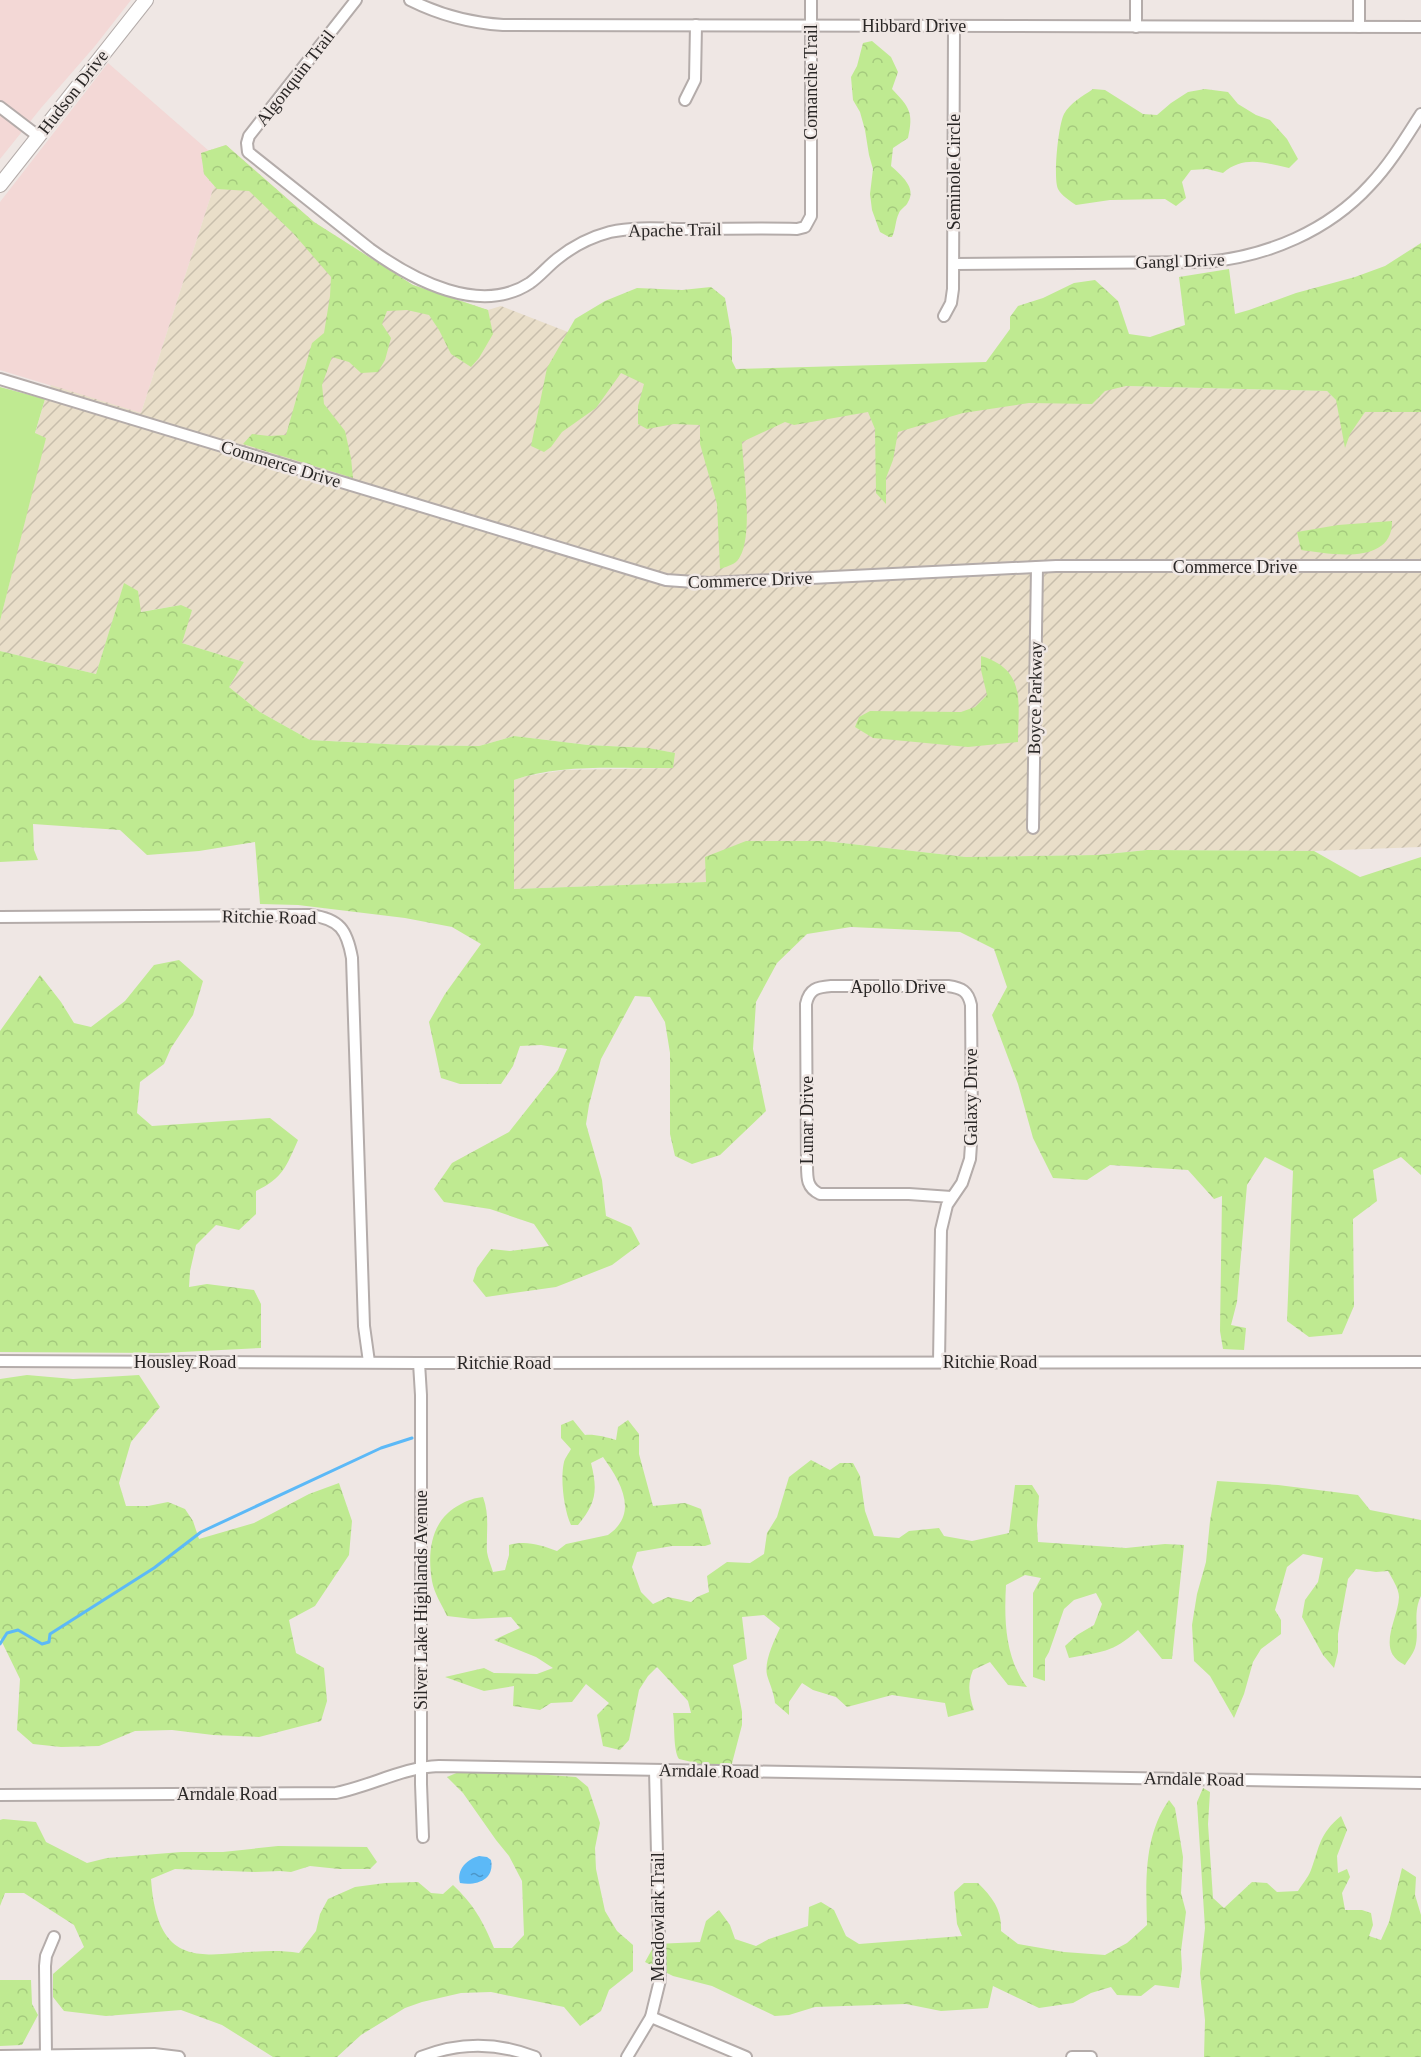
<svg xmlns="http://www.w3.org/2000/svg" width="1421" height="2057" font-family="'Times New Roman',serif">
<defs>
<pattern id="industrial-furrows" width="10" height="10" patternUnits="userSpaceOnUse" patternTransform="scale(1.5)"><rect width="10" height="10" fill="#e9dec9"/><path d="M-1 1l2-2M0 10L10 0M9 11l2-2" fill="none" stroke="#c8beac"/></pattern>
<pattern id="forest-crowns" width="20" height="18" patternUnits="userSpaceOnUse" patternTransform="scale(1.5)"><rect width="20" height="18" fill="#bfea91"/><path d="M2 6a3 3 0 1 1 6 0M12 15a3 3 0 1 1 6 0" fill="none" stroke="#a4c97d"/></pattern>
<pattern id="water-ripples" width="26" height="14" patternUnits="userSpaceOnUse" patternTransform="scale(1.5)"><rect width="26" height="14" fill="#5cb9f7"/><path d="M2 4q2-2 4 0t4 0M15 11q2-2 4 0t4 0" fill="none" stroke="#4c96c8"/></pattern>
</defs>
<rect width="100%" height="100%" fill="#efe7e4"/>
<!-- commercial -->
<g fill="#f3d8d6">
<polygon points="0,0 131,0 95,46 41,108 0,159"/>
<polygon points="108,63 209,151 201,153 204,174 214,186 141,413 0,370 0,202"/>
</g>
<!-- industrial -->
<polygon fill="url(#industrial-furrows)" points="226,145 314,222 413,285 488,310 501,306 568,332 656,388 1126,386 1327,391 1336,400 1365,412 1421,412 1421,847 1314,851 1147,850 1097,855 966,857 825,841 707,882 514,889 514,780 527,776 565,770 672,768 674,753 649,748 588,745 514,736 479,746 405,745 310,740 260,712 229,687 244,662 182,643 181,605 140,612 124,584 96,674 0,651 0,621 45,438 35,434 45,399 51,385 141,413 214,186 204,174 201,153"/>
<!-- grass -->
<polygon fill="#bfea91" points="0,387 45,399 35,433 46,438 0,621"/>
<!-- forest -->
<g fill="url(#forest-crowns)">
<path d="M872,41L891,57L898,72L892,89C909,107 914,112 908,138L893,148L891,166C901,175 917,188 908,202C906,207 901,208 899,213C895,221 896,229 892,237H889L880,232L872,210L870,194L873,169L869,155L865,130L860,112L853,100L851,77L857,66L863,43Z"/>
<path d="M1093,89L1105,90L1143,114L1157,115L1171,103L1188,92L1205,89L1228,92L1238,104L1256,115L1270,120L1287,139L1298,159L1289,168C1265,163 1244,155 1223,173L1207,169L1191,170L1182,182L1186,198L1176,206L1165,199L1110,200L1076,205C1070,201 1061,195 1058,189C1053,178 1058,126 1064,114C1070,103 1083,96 1093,89Z"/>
<polygon points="226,145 314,222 413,285 488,310 493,334 479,358 471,367 451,354 439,330 429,315 407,310 387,311 382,324 391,338 385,360 378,372 361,373 349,362 332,357 322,385 324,404 345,431 351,458 353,478 243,444 252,434 269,436 286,435 312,343 324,333 330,296 331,277 293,233 249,191 217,189 204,174 201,153"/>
<path d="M1421,243V412H1365L1350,434L1345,448L1336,400L1327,391L1126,386L1105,391L1092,404L1029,403L963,413L898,432L893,460L886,478V504L876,493L875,429L868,412L794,425L785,422L742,442C743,470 755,542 737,561C733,565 725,567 720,569L717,504L700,444V425L674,424L647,429L638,424V406L644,384L621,373L596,408L562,432L551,447L544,452L531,446L547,368L575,319L605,301L637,288L682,290L711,287L725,298L732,338V361L736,369L986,362L1010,329V317L1018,306L1043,298L1074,283L1095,280L1118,301L1129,334L1150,337L1185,325L1179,277L1229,269L1235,314L1249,310L1296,293L1355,277L1385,266Z"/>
<path d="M1392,521C1393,566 1330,554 1301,550L1297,532L1338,525Z"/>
<path d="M124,583L138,591L141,612L181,605L192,610L182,643L244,662L229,687L260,712L310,740L405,745L479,746L514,736L588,745L649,748L675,753L673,768C624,769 560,763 514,780V889L706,882L705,857L746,841H825L966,857L1097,855L1147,850L1314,851L1360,877L1421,857V1175L1401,1157L1373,1170L1377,1201L1353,1219L1354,1306L1342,1334L1309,1337L1287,1321L1293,1171L1265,1157L1247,1185L1237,1302L1231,1325L1246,1328L1244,1350L1223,1349L1220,1331L1222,1196L1214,1199L1188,1170L1110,1165L1087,1180L1053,1178L1033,1138L1018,1084L992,1015L1007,987L994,949L960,932L851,927L807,934L777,963L756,1002L753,1049L766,1111L720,1155L692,1164L675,1156L670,1134V1053L665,1022L650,997L635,996L601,1059L589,1105L586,1124L602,1180L606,1216L631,1227L640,1244L612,1265L556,1287L486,1297L473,1281L477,1268L491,1249L510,1251L549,1246L534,1224L490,1209L444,1202L434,1189L452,1163L509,1132L558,1070L567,1049L541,1045L520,1046L513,1066L501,1084H460L441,1078L429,1022L445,994L481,944L452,927L405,918L298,905L260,904L255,842L199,851L147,855L120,830L33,824L34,850L38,860L0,862V651L96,674Z"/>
<path d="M981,656C1027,670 1018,703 1018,742L968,747L873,738L855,727L859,717L870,711L961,712L975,707L987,695L981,670Z"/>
<path d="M179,960L203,981L193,1015L171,1048L164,1064L140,1082L137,1113L152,1126L270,1118L298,1140C286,1167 283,1178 256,1191V1214L239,1230L216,1225L196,1245L190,1271L189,1287L207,1284L254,1290L261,1304V1348L162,1353L0,1352V1031L40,975L61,1002L74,1023L91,1027L125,1001L154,965Z"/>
<polygon points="27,1375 73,1379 139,1375 160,1407 131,1442 119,1483 126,1506 148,1506 168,1502 185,1509 193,1521 199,1539 254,1523 309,1494 339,1483 352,1521 349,1555 315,1606 289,1620 296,1653 324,1668 327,1701 321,1721 259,1737 213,1735 172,1730 135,1731 99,1746 61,1747 33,1744 17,1730 20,1679 0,1638 0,1379"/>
<path d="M573,1420L585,1435C594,1434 606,1437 616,1440L618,1427L628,1420L639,1434V1454L653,1506L685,1503L701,1509L711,1544L705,1546H672L637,1552L632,1567L641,1592L653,1604L668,1597L691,1602L697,1597L709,1592L707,1576L727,1562L750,1563L764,1554L767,1533L777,1517L789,1477L811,1460L830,1470L840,1463H853L860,1476L865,1511L874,1536L899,1538L909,1531L939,1528L944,1536L972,1541L1009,1533L1015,1485H1032L1039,1496L1037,1525L1038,1542L1126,1548L1165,1544L1184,1545L1172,1659H1162L1138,1630C1113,1653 1100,1652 1069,1658L1065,1646L1077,1635L1094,1625L1102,1604L1096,1593L1074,1600L1064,1609L1049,1652L1045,1659V1681L1033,1677V1593L1041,1578L1025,1575L1006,1585C1004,1620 1005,1658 1027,1687L1008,1685L990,1662L973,1670C967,1685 969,1695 974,1710L948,1717L945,1703L892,1695L847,1707L836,1697L813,1690L802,1683L789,1702V1715L775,1703C774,1693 770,1685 767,1675C764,1661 774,1641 780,1628L764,1615L742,1617L747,1659L733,1665L742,1712V1725L730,1771L679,1759C673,1750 675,1726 673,1713H691L688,1701L657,1667L648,1676L639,1690L629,1740L620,1750L603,1746L597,1715L609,1703L586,1684L572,1702L551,1703L540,1710L513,1706L514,1686L484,1691L445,1677L484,1668L494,1673L537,1674L553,1668L536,1657L494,1640L520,1628L511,1617L473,1619L447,1616C442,1605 434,1593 432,1581C427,1551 431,1519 461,1504C469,1500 474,1498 483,1497C490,1516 486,1533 487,1552C488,1559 491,1565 493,1572L505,1570L509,1555V1545C526,1540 541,1545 557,1551L566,1544L608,1535C640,1513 620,1481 603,1457L591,1463C598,1491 596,1503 578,1525H571C564,1510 560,1479 564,1462C565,1458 569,1453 571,1449L561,1438V1425Z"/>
<path d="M1217,1481L1278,1485L1358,1495L1370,1510L1421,1520V1596C1412,1614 1420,1633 1415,1648C1413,1654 1408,1660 1405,1665C1375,1651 1398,1620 1399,1597C1399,1589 1392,1578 1388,1571L1376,1572L1356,1569L1348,1579L1338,1634V1652L1334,1668L1323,1655L1302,1617L1305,1600L1318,1582L1323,1558L1303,1554L1287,1567L1275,1610L1281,1620V1634L1261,1649L1253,1662L1244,1694L1234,1718L1210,1676L1194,1661L1192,1625L1197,1594L1206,1562L1210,1521Z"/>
<path d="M461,1771L521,1773L576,1777L588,1787L600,1823L595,1848L596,1869L605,1911L617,1931L633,1945V1971L609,1990L601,2011L580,2026L564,2007L491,1992L461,1993L422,2002L405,2008L361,2035L337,2057H273L222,2025L181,2010L106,2016L64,2011L53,1997V1974L84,1947L74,1925L24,1893H5L0,1906V1820L3,1819L36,1822L46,1842L87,1863L107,1858L181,1852H223L278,1846L367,1847L377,1862L370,1869H339L310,1866L291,1872L280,1871L255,1872L175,1869L151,1879C159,1992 226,1941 299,1953L316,1931L320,1914L328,1899L355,1887L385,1883L418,1882L431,1893L443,1894L453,1885C474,1905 483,1921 494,1948H512L524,1935L522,1881L509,1856L496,1840L463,1793L447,1777Z"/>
<path d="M1203,1788L1210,1792L1208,1824L1213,1898L1224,1908L1252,1882L1267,1883L1277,1892L1298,1891C1302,1884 1308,1878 1311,1870C1320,1846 1319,1834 1341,1816L1347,1830L1337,1856L1338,1873L1347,1869L1350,1877L1342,1893L1345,1910H1362L1371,1913L1373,1925L1369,1936L1381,1940L1389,1922L1402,1868L1416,1877L1415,1895L1421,1915V2057H1204L1205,2020L1200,1973L1205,1928L1197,1802Z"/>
<path d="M1169,1800L1175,1808L1183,1857L1181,1893L1186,1912L1181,1951L1182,1969L1179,1988L1155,1985L1141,1996L1117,1995L1111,1987L1091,1993L1073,2003L1039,2008L993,1986L988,2008L941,2011L906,2004L815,2007L789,2015L775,2016L712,1986L673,1976L645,1962L655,1944L700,1942L706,1921L719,1910L730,1925L735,1939L756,1946L769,1939L808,1926L809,1907L821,1902L834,1910L846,1936L859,1944L962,1936L957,1924L954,1892L964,1883H978C993,1898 1002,1910 1001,1931L1018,1944L1064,1952L1105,1955L1127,1943L1147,1925C1146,1883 1143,1837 1169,1800Z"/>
<polygon points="0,1980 31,1980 32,2004 38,2015 22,2045 0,2046"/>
</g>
<!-- water -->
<path fill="url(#water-ripples)" d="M479,1856L487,1857L491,1860C495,1880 476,1886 460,1883C456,1870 467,1859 479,1856Z"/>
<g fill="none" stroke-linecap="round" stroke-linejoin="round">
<!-- stream -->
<polyline stroke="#5cb9f7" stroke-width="3" points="0,1644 7,1633 18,1630 42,1644 49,1642 50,1634 154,1568 201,1532 381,1448 412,1438"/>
<!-- minor casing -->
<g stroke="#b4acaa" stroke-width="14">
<g id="minor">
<path d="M356,0L249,136L247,143L248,152L370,249C413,280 480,316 530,283C540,276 548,266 557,259C573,246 591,237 610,232C636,226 665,229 692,229C727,229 762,228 797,229L805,227L811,216V0"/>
<path d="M410,0C440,15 470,23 503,25L1421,27"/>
<polyline points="1136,27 1136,0"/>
<polyline points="1359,27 1359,0"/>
<polyline points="685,100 695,80 696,25"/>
<polyline points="0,107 38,136"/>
<path d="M954,264L1207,262C1268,256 1328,231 1370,185C1390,164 1405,139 1421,114"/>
<polyline points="944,316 951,303 953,289 954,26"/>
<polyline points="0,379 666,580 709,583 1056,566 1421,566"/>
<polyline points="1033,828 1037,567"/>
<path d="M0,917L310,915C340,919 347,930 352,958L364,1326L369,1362"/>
<polyline points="0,1361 419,1363 1421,1362"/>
<path d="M939,1362L941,1230L947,1205L962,1183L970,1159L972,1130L971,1005C968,991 962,988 948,986H831C817,987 809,989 806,1004L807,1165C807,1179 807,1188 820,1194H909L951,1197"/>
<polyline points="419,1363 421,1395 421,1784 423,1837"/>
<path d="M0,1795L336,1793C371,1786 404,1767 439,1766L1421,1783"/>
<polyline points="651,2017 746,2057"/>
<polyline points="0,2056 154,2054 179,2057"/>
<polyline points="46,2056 45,1966 46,1956 54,1937"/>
<path d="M421,2057C459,2042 497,2042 535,2057"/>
<polyline points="627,2057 651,2017 660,1980 655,1770"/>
<polyline points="1072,2057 1091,2057"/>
</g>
</g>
<!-- major casing -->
<g stroke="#b4acaa" stroke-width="16">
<polyline id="major" points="0,185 146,0"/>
</g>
<!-- minor -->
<use href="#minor" stroke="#fff" stroke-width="10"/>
<!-- major -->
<use href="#major" stroke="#fff" stroke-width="14"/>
</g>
<g text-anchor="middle" stroke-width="5" stroke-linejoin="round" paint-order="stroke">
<!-- street labels -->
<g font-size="18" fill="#2a2726" stroke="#efe7e4">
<text x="914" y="32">Hibbard Drive</text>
<text transform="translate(295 78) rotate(-52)" y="6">Algonquin Trail</text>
<text transform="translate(811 82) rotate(-90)" y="6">Comanche Trail</text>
<text transform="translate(73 92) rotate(-52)" y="6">Hudson Drive</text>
<text transform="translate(954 172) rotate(-90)" y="6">Seminole Circle</text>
<text transform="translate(675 230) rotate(-1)" y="6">Apache Trail</text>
<text transform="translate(1180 261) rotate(-2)" y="6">Gangl Drive</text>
<text transform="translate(281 464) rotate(17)" y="6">Commerce Drive</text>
<text x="1235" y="573">Commerce Drive</text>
<text transform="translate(750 580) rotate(-2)" y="6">Commerce Drive</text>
<text transform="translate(1035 698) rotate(-89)" y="6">Boyce Parkway</text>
<text transform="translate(269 917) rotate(1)" y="6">Ritchie Road</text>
<text x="898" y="993">Apollo Drive</text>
<text transform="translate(971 1097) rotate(-90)" y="6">Galaxy Drive</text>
<text transform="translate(807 1120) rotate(-90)" y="6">Lunar Drive</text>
<text x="185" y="1368">Housley Road</text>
<text x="990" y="1368">Ritchie Road</text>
<text x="504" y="1369">Ritchie Road</text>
<text transform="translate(421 1600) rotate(-90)" y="6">Silver Lake Highlands Avenue</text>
<text transform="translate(709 1771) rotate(1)" y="6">Arndale Road</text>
<text transform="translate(1194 1779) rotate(1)" y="6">Arndale Road</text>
<text x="227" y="1800">Arndale Road</text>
<text transform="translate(658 1917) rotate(-90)" y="6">Meadowlark Trail</text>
</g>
</g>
</svg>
